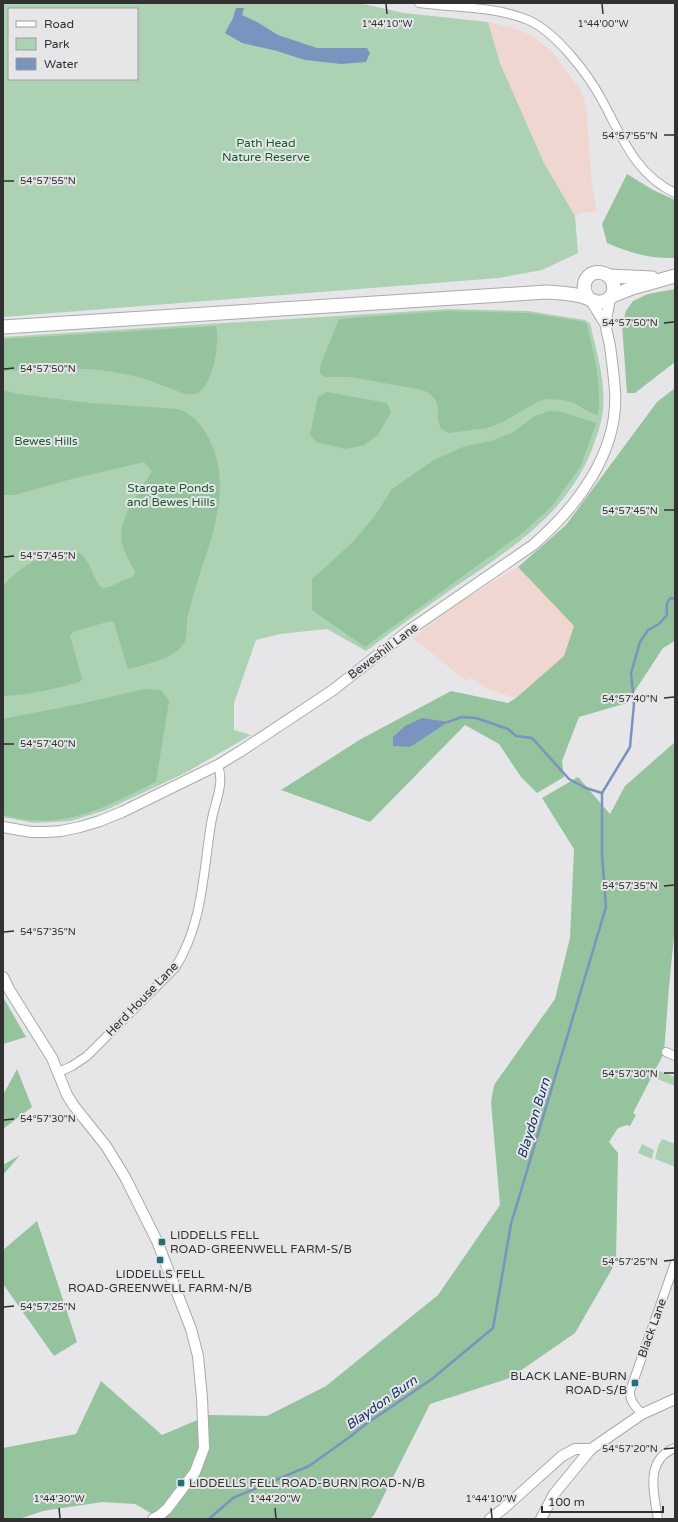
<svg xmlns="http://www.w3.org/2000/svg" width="678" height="1522" font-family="'Varela Round',sans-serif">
<rect width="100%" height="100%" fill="#e6e6e8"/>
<!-- industrial -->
<g fill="#f0d6d1">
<polygon points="488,22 516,29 531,35 552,52 580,89 586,105 592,185 597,212 581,213 575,216 544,163 500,63"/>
<polygon points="518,567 574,626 565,656 516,698 488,689 472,678 466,681 413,638 463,600"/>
</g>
<!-- green -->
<g fill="#add2b3" fill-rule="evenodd">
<path d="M3,3H359L404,13L488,22L500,63L544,163L575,216L578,253L542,270L499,278L3,317ZM9,9H137V79H9Z"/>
<path d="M449,309L529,311L585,320L590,323C596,349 606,383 603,409C602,423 597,435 593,447C567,515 509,550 452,589C423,609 394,630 366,651L327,629L280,634L256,640L234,703V730L251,735L185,773L106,810L71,821L34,823L3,817V337Z"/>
<polygon points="659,1071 675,1077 675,1086 655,1078"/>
<polygon points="662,1139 675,1144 675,1167 655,1159 658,1146"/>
<polygon points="642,1144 654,1150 652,1159 638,1153"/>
</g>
<!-- forest -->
<g fill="#95c39d">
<path d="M627,174L653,190L675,200V258C650,259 630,253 607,243L602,224Z"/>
<polygon points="675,289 675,362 635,393 627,393 622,325 626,311 633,301 648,294"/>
<path d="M447,311L528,313L585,322L587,325C594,354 602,385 598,415L589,412L574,403L563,400L546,399L537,402L503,422L487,428L449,433L441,429C433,411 446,402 423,390L350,377H325L320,373V366L339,319Z"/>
<path d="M216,326C217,331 218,336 217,342C217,356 210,390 195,394C190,395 186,394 182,393C169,388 155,382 142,378C96,365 50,368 3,371V339Z"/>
<polygon points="675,388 675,641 663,648 627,703 579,717 562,761 564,777 537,793 521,777 499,744 465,725 370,822 281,790 361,739 451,691 508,703 516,698 564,656 574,626 518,567 566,525 657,402"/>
<path d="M3,390L18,394L90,403L179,409C195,416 204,427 211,443C234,494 207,547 193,596C191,604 189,611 187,619C186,627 188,637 184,643C175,659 146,664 130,669L127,667L114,623L110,621L73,632L70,636L82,678L80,682C54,689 29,695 3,696V586C17,569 66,534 85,558C92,568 94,580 102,588L109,587L134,576L135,572C131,564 126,556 123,547C114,523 140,491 152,471L144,462L72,479L14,495H3Z"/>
<polygon points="327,392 387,403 391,412 378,435 364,445 346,449 316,442 310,434 318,397"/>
<polygon points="549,411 562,412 596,423 581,466 551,507 521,534 365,647 312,610 312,579 353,542 376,514 392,489 434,460 465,446 492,441 513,432 535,416"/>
<path d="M144,689L161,690L169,701L156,782C117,801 78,824 33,820C23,820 13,817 3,815V719L84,703Z"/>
<polygon points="675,742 675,926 669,987 664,1053 633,1113 636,1115 630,1126 627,1125 618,1128 609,1142 618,1153 616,1262 575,1333 510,1378 430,1404 374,1515 370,1519 161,1519 135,1504 102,1502 43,1511 19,1519 3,1519 3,1448 76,1434 101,1381 162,1435 209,1415 267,1416 326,1386 438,1295 500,1205 491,1102 494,1085 555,999 570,938 574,849 542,798 578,777 610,814 625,786"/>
<polygon points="3,997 26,1037 3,1044"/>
<polygon points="17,1069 32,1107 3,1129 3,1095"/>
<polygon points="20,1155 3,1175 3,1165"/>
<polygon points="37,1221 77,1342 54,1356 3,1284 3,1250"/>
</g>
<!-- water -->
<g fill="#7b93bf">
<polygon points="236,8 244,8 242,15 257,22 278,35 317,48 367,48 370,53 366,62 341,64 305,60 277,51 242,43 225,33 233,18"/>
<polygon points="422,718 448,722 410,747 393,746 393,737 405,726"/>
</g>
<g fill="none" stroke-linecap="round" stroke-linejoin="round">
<!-- stream -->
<g stroke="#7b93bf" stroke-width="2.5">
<polyline points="448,722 462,717 476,718 508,729 516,736 532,738 569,779 586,788 602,793"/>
<path d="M209,1519L233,1498L309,1466L351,1436L366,1424L432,1379L493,1328L511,1224L606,907L602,854V793L630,747L634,704L631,673L640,642L648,630L659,624L667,615C667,608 665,603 671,598L675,599"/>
</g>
<!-- minor casing -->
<g stroke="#aaaaab" stroke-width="10">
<g id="minor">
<path d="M419,3C454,8 495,6 528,20C556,32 589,75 603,102C622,137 636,175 675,193"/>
<polyline points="666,1052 675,1056"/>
<path d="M59,1072L72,1066L87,1056L175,968C203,924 203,873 211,824C214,802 225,787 218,765"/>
<path d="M642,1414C636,1407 629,1401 630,1391L675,1263"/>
<path d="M658,1519C654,1494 644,1460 675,1448"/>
</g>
</g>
<!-- tertiary casing -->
<g stroke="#aaaaab" stroke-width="12">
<g id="tertiary">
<polyline points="591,301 606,325"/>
<path d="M3,827L31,832H47L61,831L80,827L100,821L122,812L218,765L241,751L333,690L411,629L533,545C577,507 619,452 615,391C614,376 612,361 610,346C609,339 606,332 606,325C606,316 609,306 610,298"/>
<polyline points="3,977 10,991 52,1058 67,1095 74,1106 106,1146 125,1177 157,1241 191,1329 198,1356 202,1398 204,1448 195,1472 167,1509 160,1515 153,1519"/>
<polyline points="490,1519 503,1509 562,1456 575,1449 591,1449 642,1414 675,1399"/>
<polyline points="541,1519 554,1494 591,1449"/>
</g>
</g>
<!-- primary casing -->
<g stroke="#aaaaab" stroke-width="15">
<g id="primary">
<polyline points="609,276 652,278"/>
<polyline points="612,296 632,288 675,276"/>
<path d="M3,327L547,292C560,293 575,293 587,298C592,300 595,303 601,302C615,300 617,285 609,276C592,265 577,282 588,298"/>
</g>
</g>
<!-- minor -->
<use href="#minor" stroke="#fff" stroke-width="8"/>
<!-- tertiary -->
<use href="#tertiary" stroke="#fff" stroke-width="10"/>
<!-- primary -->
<use href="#primary" stroke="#fff" stroke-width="13"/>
</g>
<!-- ticks -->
<path fill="none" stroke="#313132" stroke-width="1.5" d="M386,4L387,14M602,4L603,14M664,135H674M4,181H14M664,323L674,322M4,369L14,368M664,510H674M4,557L14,556M664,698L674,697M4,744H14M664,886L674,885M4,932L14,931M664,1073H674M4,1120L14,1119M664,1261L674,1260M4,1307L14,1306M664,1449L674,1448M59,1508L60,1518M275,1508L276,1518M491,1508L492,1518"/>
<!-- markers -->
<g fill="#257076" stroke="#e6e6e8" stroke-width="1.5">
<rect x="158" y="1238" width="8" height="8" rx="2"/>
<rect x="156" y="1256" width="8" height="8" rx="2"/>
<rect x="631" y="1379" width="8" height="8" rx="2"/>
<rect x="177" y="1479" width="8" height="8" rx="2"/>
</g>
<g text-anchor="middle" stroke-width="4" stroke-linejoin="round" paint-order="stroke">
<!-- park labels -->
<g font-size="12" fill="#195d2d" stroke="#e6e6e8">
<text x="266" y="147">Path Head<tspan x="266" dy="14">Nature Reserve</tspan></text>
<text x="46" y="445">Bewes Hills</text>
<text x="171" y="492">Stargate Ponds<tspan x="171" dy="14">and Bewes Hills</tspan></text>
</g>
<!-- street labels -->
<g font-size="12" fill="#313132" stroke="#e6e6e8">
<text transform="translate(383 651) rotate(-37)" y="4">Beweshill Lane</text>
<text transform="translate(142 999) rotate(-46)" y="4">Herd House Lane</text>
<text transform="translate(652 1328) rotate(-70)" y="4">Black Lane</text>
</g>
<!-- poi labels -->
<g font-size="12" fill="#313132" stroke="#e6e6e8" text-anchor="start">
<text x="170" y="1239">LIDDELLS FELL<tspan x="170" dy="14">ROAD-GREENWELL FARM-S/B</tspan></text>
<text x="160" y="1278" text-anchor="middle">LIDDELLS FELL<tspan x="160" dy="14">ROAD-GREENWELL FARM-N/B</tspan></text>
<text x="627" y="1380" text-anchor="end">BLACK LANE-BURN<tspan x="627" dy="14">ROAD-S/B</tspan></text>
<text x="189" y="1487">LIDDELLS FELL ROAD-BURN ROAD-N/B</text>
</g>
<!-- water labels -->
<g font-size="13" font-style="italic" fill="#152f66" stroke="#e6e6e8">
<text transform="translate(533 1118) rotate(-73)" y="5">Blaydon Burn</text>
<text transform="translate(381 1402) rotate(-35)" y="5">Blaydon Burn</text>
</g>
</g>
<g font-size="10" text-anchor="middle" fill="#313132" stroke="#e6e6e8" stroke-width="4" stroke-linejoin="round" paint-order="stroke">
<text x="603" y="27">1°44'00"W</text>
<text x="387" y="27">1°44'10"W</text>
<text x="630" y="139">54°57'55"N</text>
<text x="48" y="184">54°57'55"N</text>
<text x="630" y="326">54°57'50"N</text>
<text x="48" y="372">54°57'50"N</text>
<text x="630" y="514">54°57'45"N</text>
<text x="48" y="559">54°57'45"N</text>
<text x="630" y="702">54°57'40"N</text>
<text x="48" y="747">54°57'40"N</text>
<text x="630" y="889">54°57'35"N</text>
<text x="48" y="935">54°57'35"N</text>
<text x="630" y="1077">54°57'30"N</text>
<text x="48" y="1122">54°57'30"N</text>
<text x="630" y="1265">54°57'25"N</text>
<text x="48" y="1310">54°57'25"N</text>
<text x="630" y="1452">54°57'20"N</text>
<text x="59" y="1502">1°44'30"W</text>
<text x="275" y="1502">1°44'20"W</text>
<text x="491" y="1502">1°44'10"W</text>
</g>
<!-- border -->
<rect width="678" height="1522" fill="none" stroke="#313132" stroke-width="8"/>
<!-- legend -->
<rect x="8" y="8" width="130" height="72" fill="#e6e6e8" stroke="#9e9e9f"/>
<rect x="16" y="21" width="20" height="6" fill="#ffffff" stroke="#9e9e9f"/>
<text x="44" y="28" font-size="12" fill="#313132">Road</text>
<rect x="16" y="38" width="20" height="12" fill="#add2b3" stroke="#9e9e9f"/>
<text x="44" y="48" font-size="12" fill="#313132">Park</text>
<rect x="16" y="58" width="20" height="12" fill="#7b93bf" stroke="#9e9e9f"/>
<text x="44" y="68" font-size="12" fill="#313132">Water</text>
<!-- scale -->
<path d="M542 1506v6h121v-6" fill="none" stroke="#313132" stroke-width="2"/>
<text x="548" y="1506" font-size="12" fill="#313132" stroke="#e6e6e8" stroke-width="3" paint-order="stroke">100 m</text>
</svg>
